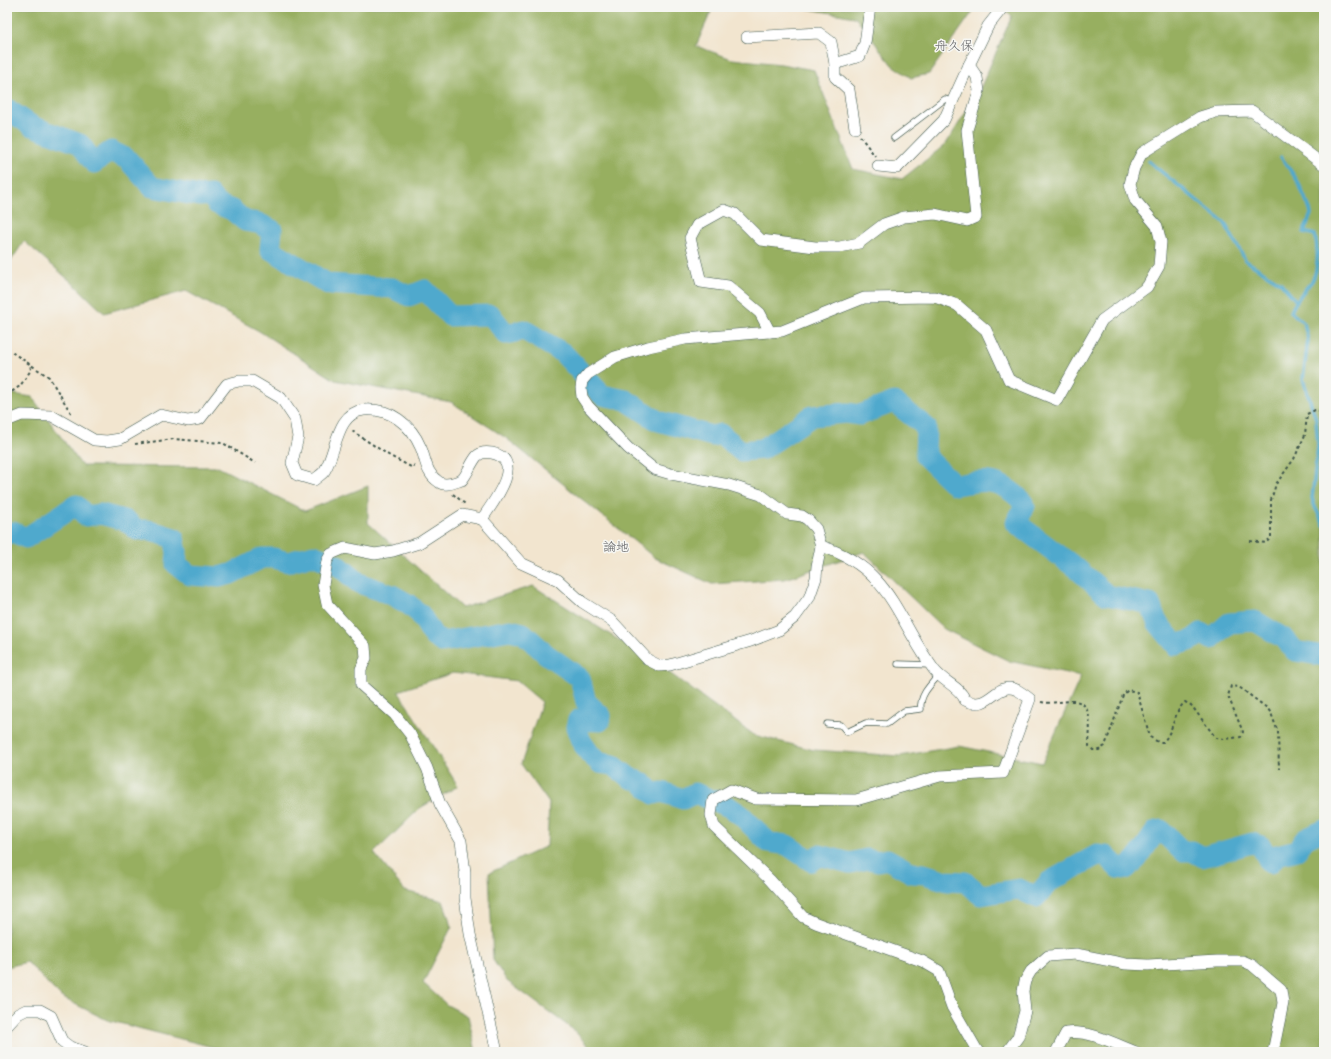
<svg xmlns="http://www.w3.org/2000/svg" width="1331" height="1059" font-family="Delius,'Klee One',sans-serif">
<rect width="100%" height="100%" fill="#f6f6f2"/>
<filter id="ink" filterUnits="userSpaceOnUse"><feTurbulence type="fractalNoise" baseFrequency=".025" numOctaves="2"/><feDisplacementMap in="SourceGraphic" scale="8" xChannelSelector="R" yChannelSelector="G"/><feConvolveMatrix kernelMatrix="1 2 1 2 8 2 1 2 1" color-interpolation-filters="sRGB"/></filter>
<filter id="wash" filterUnits="userSpaceOnUse"><feTurbulence type="fractalNoise" baseFrequency=".012" numOctaves="4" result="noise"/><feDisplacementMap in="SourceGraphic" scale="16" xChannelSelector="R" yChannelSelector="G"/><feGaussianBlur stdDeviation="0.9" result="paint"/><feColorMatrix in="noise" values="0 0 0 0 0 0 0 0 0 0 0 0 0 0 0 0 0 1.4 0 .05"/><feComposite in="paint" operator="in"/></filter>
<g filter="url(#wash)">
<rect width="100%" height="100%" fill="#f2e5cf"/>
<!-- forest -->
<g fill="#97af60" stroke="#5b764a">
<polygon points="7,7 713,7 696,46 732,59 781,64 814,70 853,169 902,179 946,144 979,91 1012,16 1002,7 1324,7 1324,1052 593,1052 575,1031 507,981 493,960 489,873 547,846 549,803 521,764 542,702 517,681 453,673 398,691 458,786 420,808 374,853 405,891 443,901 452,926 423,983 447,1005 468,1016 476,1052 232,1052 107,1020 61,997 27,962 7,967 7,393 32,397 82,466 218,467 305,511 368,486 368,523 462,608 533,586 660,666 754,735 814,750 900,756 959,746 1042,763 1081,676 1009,661 944,629 864,552 785,579 712,584 655,558 506,438 451,402 335,380 259,331 186,291 104,313 76,286 24,241 7,267"/>
<polygon points="797,7 976,7 929,74 911,78 892,65 855,17"/>
</g>
<g fill="none" stroke-linecap="round" stroke-linejoin="round">
<!-- stream -->
<g stroke="#50a9cd" stroke-width="3.5">
<path d="M1281,157L1297,180L1310,209L1311,214L1304,232L1315,235C1318,248 1319,269 1312,281C1304,291 1296,299 1291,312L1304,323L1308,340L1303,379L1316,419L1318,446L1312,498L1315,507L1324,525"/>
<polyline points="1148,161 1224,222 1246,261 1281,283 1296,301"/>
</g>
<!-- river -->
<g stroke="#50a9cd" stroke-width="21">
<path d="M7,109L32,126L80,144L94,163L111,151L127,159L152,187L200,196L210,195L217,204L232,210L245,221L258,223L272,230L270,249L328,284L392,288L409,296L425,290L450,316L491,315L506,334L524,330L563,353L602,395L626,400L658,421L712,436L721,434L741,451L763,449L812,416L847,413L860,415L894,402L926,427L925,456L955,485C966,484 979,480 990,482C1003,484 1019,495 1025,506L1016,523L1076,568L1107,595L1150,604L1157,622L1176,645L1192,640L1201,633L1211,639L1229,623L1255,621L1285,639L1295,651L1324,656"/>
<polyline points="7,534 13,532 26,538 76,505 86,516 101,514 127,521 137,530 148,530 174,538 177,552 176,564 190,575 219,577 231,574 262,558 274,558 288,562 313,555 339,566 359,583 392,595 408,604 420,614 434,637 442,642 510,630 523,633 546,654 580,678 586,702 601,716 600,721 578,720 576,727 581,741 590,754 600,763 613,765 630,778 641,782 654,794 662,792 683,799 695,793 729,807 741,815 768,842 787,845 811,861 819,855 850,863 867,859 878,861 887,859 912,873 924,874 947,881 965,882 981,895 1019,889 1036,897 1049,882 1097,855 1106,856 1118,868 1126,869 1137,859 1156,831 1161,830 1182,851 1192,851 1203,857 1252,843 1261,846 1270,863 1277,855 1297,850 1305,839 1324,830"/>
</g>
</g>
</g>
<g filter="url(#ink)">
<g fill="none" stroke-linecap="round" stroke-linejoin="round">
<!-- service casing -->
<g stroke="#3f564b" stroke-width="7">
<g id="service">
<polyline points="894,138 945,99 952,102"/>
<polyline points="898,664 932,665"/>
<path d="M827,724L841,725L847,732L866,723L887,724L904,711L921,709C919,696 930,685 939,675"/>
</g>
</g>
<!-- minor casing -->
<g stroke="#3f564b" stroke-width="12">
<g id="minor">
<polyline points="747,37 819,33 831,42 835,64"/>
<polyline points="855,128 849,90 835,77 835,64 860,56 865,43 870,7"/>
<polyline points="878,166 897,168 944,120 969,65"/>
<polyline points="770,332 760,313 728,286 701,282 690,238 697,225 724,210 735,214 761,240 815,247 840,247 859,243 884,224 904,217 935,214 967,221 976,217 967,130 979,91 977,77 969,65 988,26 1003,7"/>
<path d="M7,421L22,415L52,416L94,440L107,441L120,439L161,415L188,421L200,419L227,384L239,381H252L281,398L295,419L298,437L292,463L297,475L314,480C317,477 323,474 325,470C337,450 336,413 364,410C390,408 411,424 421,448C426,460 426,474 439,482C446,487 455,482 462,480C468,473 471,463 477,456C481,452 487,452 492,453C527,460 492,504 482,519L462,515L419,543L393,551L375,554L345,548L331,554L327,561L323,585L327,604L365,646L366,658L361,669V685L395,715L410,734L427,768L440,804L461,841L465,872V898L470,934L497,1052"/>
<polyline points="482,519 521,563 558,580 582,602 612,621 648,660 660,666 670,665 751,641 779,630 795,617 809,598 816,578 817,566 821,546 816,529 808,520 802,516 787,514 761,495 729,485 671,474 654,469 628,448 588,406 582,397 581,388 582,381 588,374 615,357 648,347 685,339 782,331 864,298 935,297 957,305 986,330 1009,380 1057,400 1102,320 1147,287 1159,266 1161,242 1157,226 1135,200 1130,184 1134,168 1142,153 1200,117 1216,112 1252,111 1324,165"/>
<path d="M821,546C892,569 896,619 935,671C944,682 960,687 965,700C990,713 995,680 1017,690C1021,692 1026,696 1030,699L1003,773L940,776L856,800L756,799L731,790L713,800L711,815L714,826L770,880L803,917L816,923L922,961L939,971L952,1007L978,1052"/>
<polyline points="7,1026 18,1014 26,1010 40,1010 51,1016 62,1041 70,1047 85,1052"/>
<polyline points="1007,1052 1018,1037 1025,1011 1023,991 1025,981 1031,971 1048,956 1076,954 1126,964 1148,965 1217,961 1243,961 1252,965 1281,990 1283,1003 1273,1052"/>
<path d="M1056,1052L1066,1033C1090,1030 1115,1044 1136,1052"/>
</g>
</g>
<!-- path -->
<g stroke="#3f564b" stroke-width="2" stroke-dasharray="3 3" stroke-linecap="butt">
<polyline points="860,136 875,156"/>
<polyline points="7,349 49,377 71,413"/>
<polyline points="7,395 20,386 31,370 30,364"/>
<polyline points="352,431 390,456 413,468 415,464"/>
<polyline points="135,444 174,439 223,443 255,463"/>
<polyline points="453,494 465,504"/>
<polyline points="1250,541 1266,543 1271,537 1271,500 1276,484 1294,459 1305,435 1307,414 1315,410 1324,412"/>
<path d="M1041,702C1052,704 1062,701 1073,701C1095,701 1089,733 1089,746L1093,750H1099L1105,746L1123,695L1128,690L1137,692L1150,737L1158,742H1163C1174,731 1173,713 1185,702L1191,705L1216,738L1225,739L1241,737L1243,732L1228,696L1231,686L1239,687L1267,708L1271,713L1278,732L1279,769"/>
</g>
<!-- service -->
<use href="#service" stroke="#fff" stroke-width="5.5"/>
<!-- minor -->
<use href="#minor" stroke="#fff" stroke-width="11"/>
</g>
</g>
<g text-anchor="middle" stroke-width="3" stroke-linejoin="round" paint-order="stroke">
<!-- neighbourhood labels -->
<g font-size="13" fill="#616164" stroke="#f6f6f2">
<text x="954" y="50">舟久保</text>
<text x="616" y="551">論地</text>
</g>
</g>
<!-- margin -->
<rect width="1331" height="1059" fill="none" stroke="#f6f6f2" stroke-width="24"/>
</svg>
